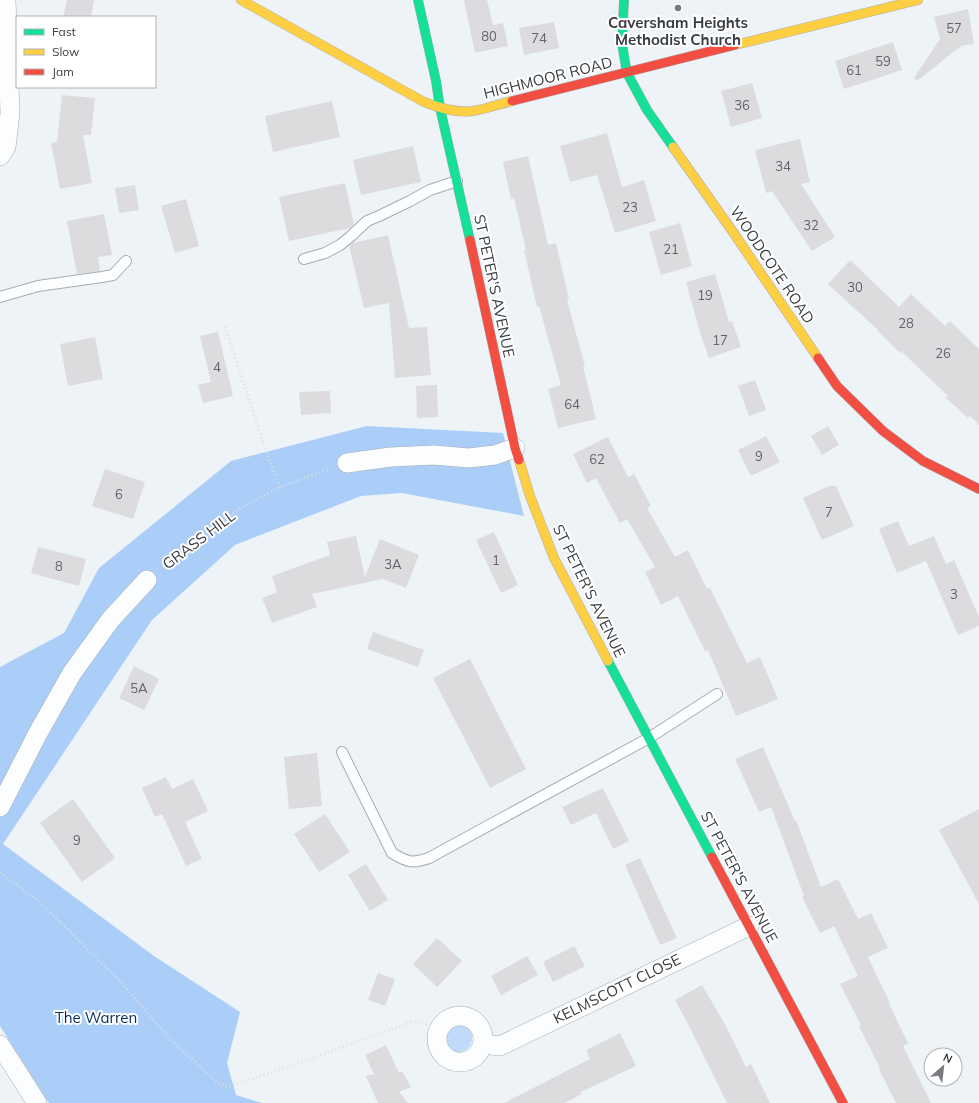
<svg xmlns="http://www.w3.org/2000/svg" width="979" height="1103" font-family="Mulish,sans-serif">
<rect width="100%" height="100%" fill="#eef3f8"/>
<!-- green -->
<circle fill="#bfdafa" cx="458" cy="1038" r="14"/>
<!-- forest -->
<polygon fill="#abcef9" points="367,426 503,433 524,516 402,493 361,496 235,545 152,620 3,844 154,956 240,1012 227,1063 236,1095 262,1103 49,1103 0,1026 0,667 64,633 99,568 231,461"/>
<!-- building -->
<g fill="#dcdcde">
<polygon points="67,0 94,0 91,17 63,17"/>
<polygon points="464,0 487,0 493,25 503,23 508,46 475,53"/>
<polygon points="968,9 974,44 961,46 917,81 914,78 940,39 934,17"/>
<polygon points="554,22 559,48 524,55 519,28"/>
<polygon points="893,42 902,70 844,89 835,61"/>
<polygon points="752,83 762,118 731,127 721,91"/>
<polygon points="62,95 95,98 91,135 83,135 92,183 60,189 51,143 57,142"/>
<polygon points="332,101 340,137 273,152 265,116"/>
<polygon points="607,133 622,187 644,180 656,221 615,233 597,175 570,182 560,146"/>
<polygon points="800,139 810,182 801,184 835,237 812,251 772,191 766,193 755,150"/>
<polygon points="413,146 421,182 361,195 353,160"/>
<polygon points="528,156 548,245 556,243 569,299 567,300 585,366 583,366 596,419 558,428 548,389 561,385 539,306 537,307 524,250 526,250 514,198 511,199 503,162"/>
<polygon points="345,183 354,224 350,228 289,241 279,197"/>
<polygon points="135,185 139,210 119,213 115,188"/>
<polygon points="186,199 199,246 175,253 161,206"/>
<polygon points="104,214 112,255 98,257 100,271 77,274 67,221"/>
<polygon points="680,223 692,266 661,275 649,232"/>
<polygon points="388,235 409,328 427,327 431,375 395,378 389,303 364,308 349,246 353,243"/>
<polygon points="850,260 899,307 911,294 945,326 950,321 979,349 979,425 970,416 968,418 946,398 948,396 901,351 900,353 877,330 877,329 828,284"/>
<polygon points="715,274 729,322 732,321 741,347 709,358 700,333 700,332 686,282"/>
<polygon points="218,332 233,396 203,403 198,385 211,382 200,336"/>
<polygon points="95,337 103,379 68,386 60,344"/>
<polygon points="755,380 766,410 749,416 738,386"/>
<polygon points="437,385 438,417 417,418 416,386"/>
<polygon points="330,391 331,413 301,415 299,392"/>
<polygon points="828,426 839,445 822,455 811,436"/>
<polygon points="766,436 780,462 751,476 738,450"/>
<polygon points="608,437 628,477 634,474 651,506 647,508 675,557 688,550 707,589 710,588 747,663 760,657 778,699 736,716 708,650 705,651 678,596 661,605 645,572 655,567 627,519 620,523 596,478 587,483 573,454"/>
<polygon points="105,469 145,482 133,519 92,506"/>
<polygon points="829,486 836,486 854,526 822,540 803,498"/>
<polygon points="898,521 909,546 934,536 946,564 954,560 979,617 979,626 958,635 926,561 897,573 879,529"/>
<polygon points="494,532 518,585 501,593 476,540"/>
<polygon points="356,536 365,577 380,539 419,555 406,588 383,579 312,594 317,607 272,623 262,598 277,592 272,576 330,555 327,542"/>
<polygon points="38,547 86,559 79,586 31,573"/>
<polygon points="373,632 424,650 418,667 367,649"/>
<polygon points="470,659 526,769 490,788 433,678"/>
<polygon points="134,666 159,679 144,710 119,698"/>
<polygon points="763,747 795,821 796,820 821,887 838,879 858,919 871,913 888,948 868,957 890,1003 889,1004 908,1043 903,1046 931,1103 896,1103 879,1069 880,1068 859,1026 861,1025 840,984 858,976 834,926 820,933 802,897 804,896 771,807 759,812 735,759"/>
<polygon points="317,753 322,806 289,809 284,757"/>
<polygon points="166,777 172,789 193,779 208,811 185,822 202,859 186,866 162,814 155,817 142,788"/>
<polygon points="603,788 629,841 613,849 596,813 571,825 562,807"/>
<polygon points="73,799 115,858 82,882 40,823"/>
<polygon points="979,809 979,904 939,830"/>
<polygon points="325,814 350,852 319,872 294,834"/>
<polygon points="640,858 677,938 660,945 625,865"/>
<polygon points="366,864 388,900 370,911 348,875"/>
<polygon points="437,938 462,961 437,987 413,964"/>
<polygon points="574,946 585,966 553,982 543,962"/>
<polygon points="527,956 538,975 501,995 491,976"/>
<polygon points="378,973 395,979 385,1006 368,1000"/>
<polygon points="702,985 726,1026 746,1067 751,1064 770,1103 727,1103 690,1028 675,1000"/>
<polygon points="620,1033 636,1066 581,1092 582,1094 565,1103 504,1103 590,1059 586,1050"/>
<polygon points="386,1045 399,1073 402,1071 411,1087 399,1092 408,1103 378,1103 366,1076 374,1074 365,1055"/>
</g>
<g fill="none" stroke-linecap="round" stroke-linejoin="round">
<!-- lane casing -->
<g stroke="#a8acb0" stroke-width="12">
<g id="lane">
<polyline points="304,259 325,253 340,245 351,236 367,221 379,216 410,201 430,190 457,181"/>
<polyline points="0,297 38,286 102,277 113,275 126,261"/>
<path d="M342,752L392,853C407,862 412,864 429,858L649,738L717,694"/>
</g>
</g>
<!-- street casing -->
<g stroke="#a8acb0" stroke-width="20">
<g id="street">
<polyline points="0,156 6,147 10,113 6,0"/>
<polyline points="347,463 391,457 434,455 469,458 495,455 515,448"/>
<polyline points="0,807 38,733 72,673 111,619 147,580"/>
<circle cx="460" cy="1039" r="23"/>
<polyline points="483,1044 500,1046 749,926"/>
<polyline points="0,1045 37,1103"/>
</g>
</g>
<!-- fast casing -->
<g stroke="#a8acb0" stroke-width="10">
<g id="fast">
<polyline points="418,0 436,81 440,108 470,240"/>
<polyline points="624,0 622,44 627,73 647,110 673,147"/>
<polyline points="608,661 712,857"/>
</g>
</g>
<!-- slow casing -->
<g stroke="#a8acb0" stroke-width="10">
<g id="slow">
<path d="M241,0L424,102C440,108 456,113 473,111C486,109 499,104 512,101"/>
<polyline points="735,45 918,0"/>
<polyline points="673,147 733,232 818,358"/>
<polyline points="519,460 530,496 554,558 608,661"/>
</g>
</g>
<!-- jam casing -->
<g stroke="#a8acb0" stroke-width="10">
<g id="jam">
<polyline points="512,101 735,45"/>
<polyline points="470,240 515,448 519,460"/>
<polyline points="818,358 837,386 883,431 923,461 979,489"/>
<polyline points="712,857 843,1103"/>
</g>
</g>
<!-- path -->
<g stroke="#dcdedf" stroke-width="2.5" stroke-dasharray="1 3" stroke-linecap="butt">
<polyline points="225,327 269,460 280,487"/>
<polyline points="163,567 188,545 234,512 280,487 329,469"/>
<polyline points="0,873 39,901 122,983 169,1038 218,1083 229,1087 332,1051 414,1021 439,1029"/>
</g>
<!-- lane -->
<use href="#lane" stroke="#fcfdfe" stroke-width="10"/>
<!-- street -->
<use href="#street" stroke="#fcfdfe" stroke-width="19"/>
<!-- fast -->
<use href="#fast" stroke="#16e098" stroke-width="9"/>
<!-- slow -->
<use href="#slow" stroke="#ffcf43" stroke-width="9"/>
<!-- jam -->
<use href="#jam" stroke="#f24e42" stroke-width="9"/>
</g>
<!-- markers -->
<circle fill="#787c80" stroke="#fff" stroke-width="1.5" cx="678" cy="8" r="4"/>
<g text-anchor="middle" stroke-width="4" stroke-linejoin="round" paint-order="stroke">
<!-- number labels -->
<g font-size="13" fill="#626468">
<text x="954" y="33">57</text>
<text x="489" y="41">80</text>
<text x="539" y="43">74</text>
<text x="883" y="66">59</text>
<text x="854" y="75">61</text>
<text x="742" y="110">36</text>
<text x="783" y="171">34</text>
<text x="630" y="212">23</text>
<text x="811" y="230">32</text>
<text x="671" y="254">21</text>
<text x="855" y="292">30</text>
<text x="705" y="300">19</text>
<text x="906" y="328">28</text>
<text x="720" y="345">17</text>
<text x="943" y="358">26</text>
<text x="217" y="372">4</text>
<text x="572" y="409">64</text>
<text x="759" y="461">9</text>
<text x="597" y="464">62</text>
<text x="119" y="499">6</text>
<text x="829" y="517">7</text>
<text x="496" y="565">1</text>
<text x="393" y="569">3A</text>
<text x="59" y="571">8</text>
<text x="954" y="599">3</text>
<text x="139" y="693">5A</text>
<text x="77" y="845">9</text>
</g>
<!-- poi labels -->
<g font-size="15" font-weight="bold" fill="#393c40" stroke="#fff">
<text x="678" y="28">Caversham Heights<tspan x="678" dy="17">Methodist Church</tspan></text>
</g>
<!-- street labels -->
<g font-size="15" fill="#393c40" stroke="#fff">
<text transform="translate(548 78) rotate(-14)" y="5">HIGHMOOR ROAD</text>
<text transform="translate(772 265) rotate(56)" y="5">WOODCOTE ROAD</text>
<text transform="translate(494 286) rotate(78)" y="5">ST PETER'S AVENUE</text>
<text transform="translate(199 540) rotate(-37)" y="5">GRASS HILL</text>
<text transform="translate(589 591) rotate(64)" y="5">ST PETER'S AVENUE</text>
<text transform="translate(739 877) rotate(62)" y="5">ST PETER'S AVENUE</text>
<text transform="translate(617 989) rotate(-26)" y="5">KELMSCOTT CLOSE</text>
</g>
<!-- park labels -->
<g font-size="15" fill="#022c59" stroke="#fff">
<text x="96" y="1023">The Warren</text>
</g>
</g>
<!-- legend -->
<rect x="16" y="16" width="140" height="72" fill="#ffffff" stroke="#b0b1b3"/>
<rect x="24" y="29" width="20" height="6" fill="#16e098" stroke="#b0b1b3"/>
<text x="52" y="36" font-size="12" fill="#393c40">Fast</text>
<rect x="24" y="49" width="20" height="6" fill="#ffcf43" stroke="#b0b1b3"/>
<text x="52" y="56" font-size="12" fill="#393c40">Slow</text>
<rect x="24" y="69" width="20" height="6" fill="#f24e42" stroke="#b0b1b3"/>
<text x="52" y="76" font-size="12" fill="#393c40">Jam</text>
<!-- north arrow -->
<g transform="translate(943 1067) rotate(28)"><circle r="19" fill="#ffffff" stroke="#b0b1b3"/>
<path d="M0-3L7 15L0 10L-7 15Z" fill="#787c80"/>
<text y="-6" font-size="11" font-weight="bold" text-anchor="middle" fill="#393c40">N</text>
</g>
</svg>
